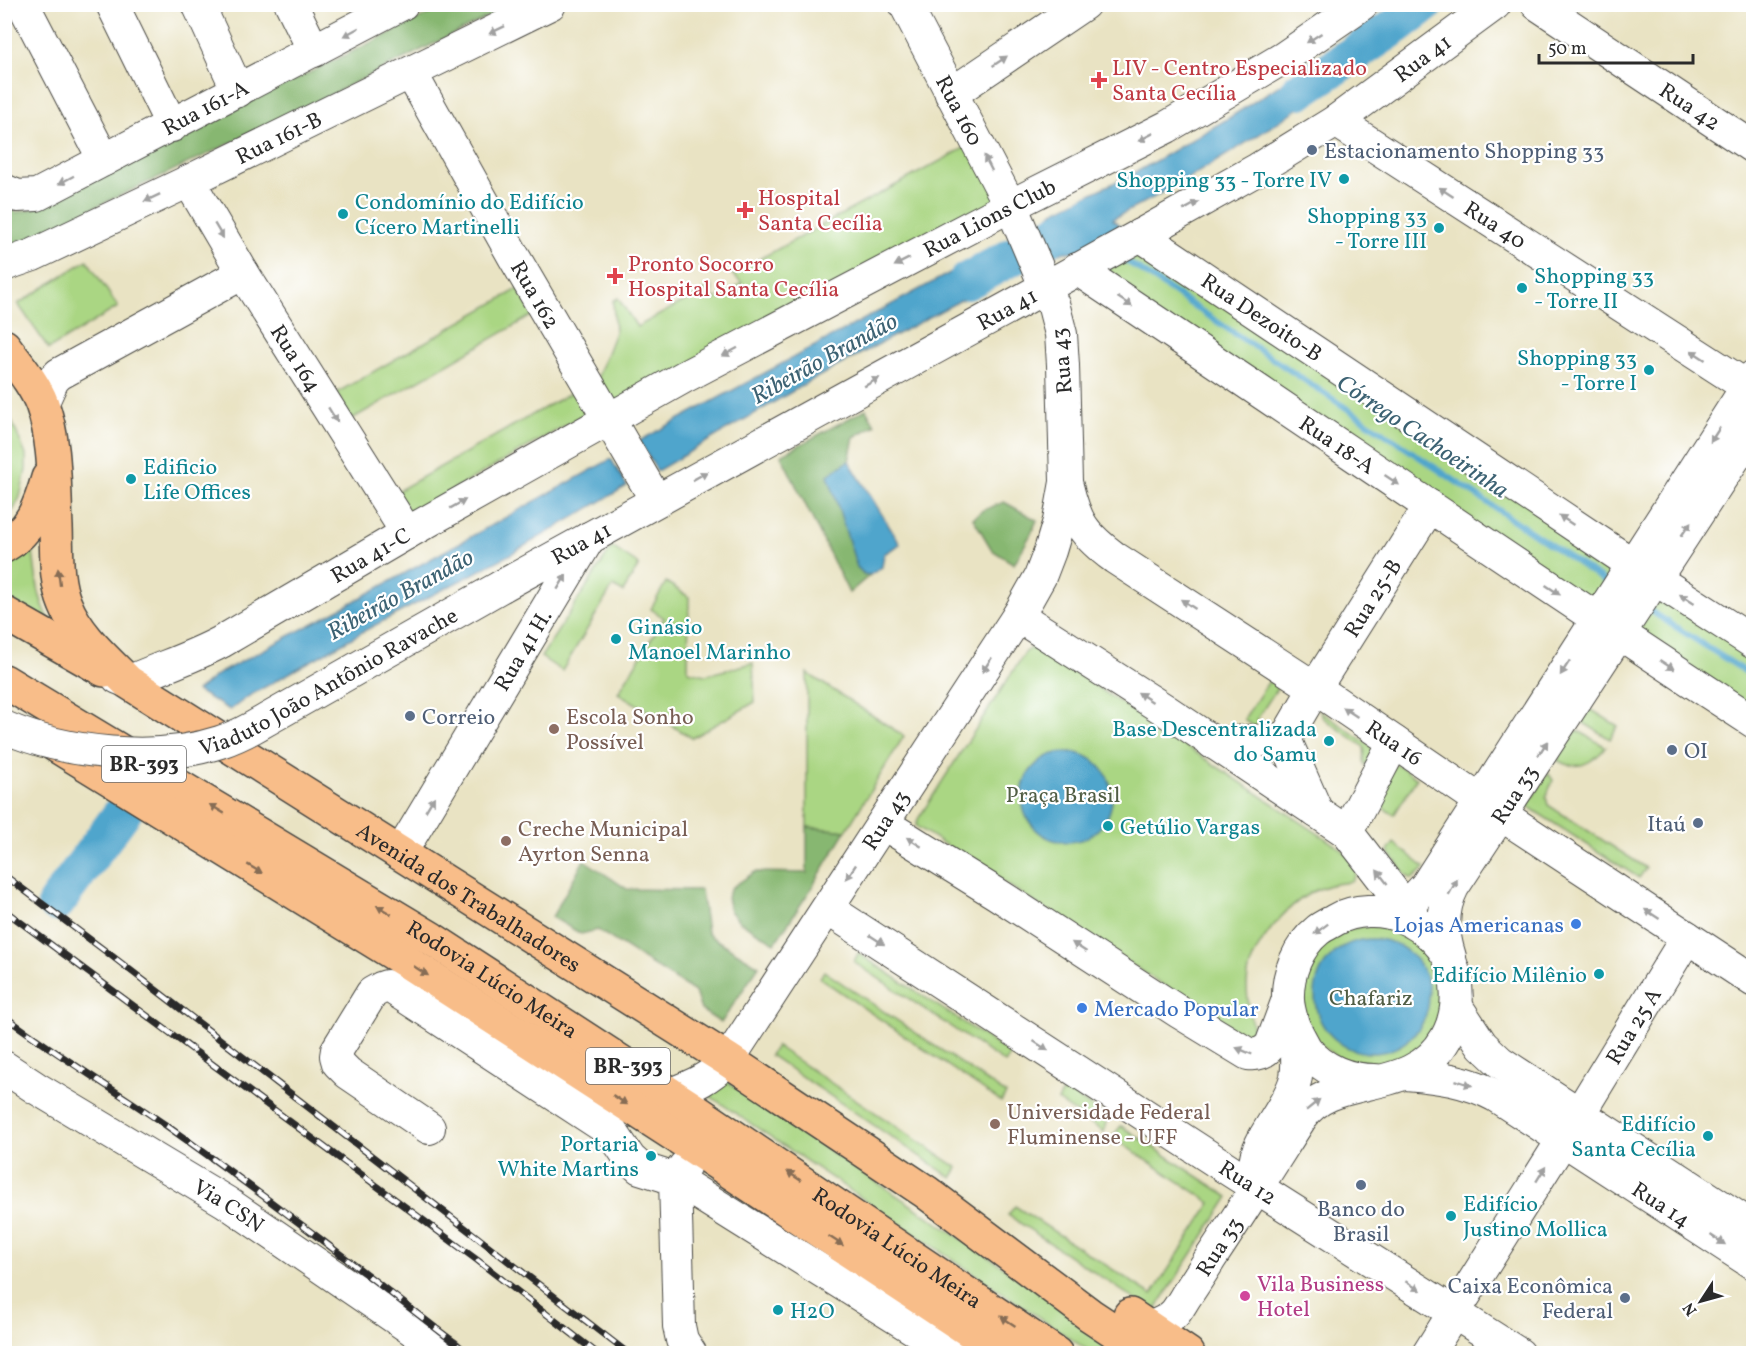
<svg xmlns="http://www.w3.org/2000/svg" width="1758" height="1358" font-family="Vollkorn,serif">
<rect width="100%" height="100%" fill="#fff"/>
<filter id="ink" filterUnits="userSpaceOnUse"><feTurbulence type="fractalNoise" baseFrequency=".0167" numOctaves="2"/><feDisplacementMap in="SourceGraphic" scale="12" xChannelSelector="R" yChannelSelector="G"/><feConvolveMatrix kernelMatrix="1 2 1 2 8 2 1 2 1" color-interpolation-filters="sRGB"/></filter>
<filter id="wash" filterUnits="userSpaceOnUse"><feTurbulence type="fractalNoise" baseFrequency=".008" numOctaves="4" result="noise"/><feDisplacementMap in="SourceGraphic" scale="24" xChannelSelector="R" yChannelSelector="G"/><feGaussianBlur stdDeviation="1.35" result="paint"/><feColorMatrix in="noise" values="0 0 0 0 0 0 0 0 0 0 0 0 0 0 0 0 0 1.4 0 .05"/><feComposite in="paint" operator="in"/></filter>
<g filter="url(#wash)">
<rect width="100%" height="100%" fill="#e9e3c3"/>
<!-- green -->
<g fill="#aad683" stroke="#6a8057" stroke-width="1.5">
<polygon points="977,141 1010,206 609,420 592,392 615,332 613,301 618,298 637,327 712,286 714,300 742,283 732,274"/>
<polygon points="1140,235 1632,564 1596,619 1077,269"/>
<polygon points="87,260 118,307 49,349 18,304"/>
<polygon points="518,289 533,315 352,419 336,393"/>
<polygon points="576,390 589,412 410,514 396,492"/>
<polygon points="5,405 26,455 26,470 20,497 14,509 5,517"/>
<polygon points="612,547 639,565 623,592 613,586 562,671 541,657"/>
<path d="M29,548L33,551C37,584 37,599 54,628L5,597L4,562Z"/>
<polygon points="666,582 689,597 688,671 706,675 753,663 755,702 692,738 618,693 664,618 651,609"/>
<polygon points="1651,583 1753,643 1753,722 1624,638"/>
<path d="M1041,644L1060,651L1056,660L1340,848L1356,863C1356,869 1357,876 1352,880C1347,884 1340,883 1334,884C1326,886 1319,889 1312,892C1286,906 1253,945 1248,975C1245,992 1250,1013 1253,1030L1252,1036L1249,1040L916,826L918,819L1024,654L1029,649Z"/>
<polygon points="807,673 904,736 846,831 807,827"/>
<polygon points="1269,681 1278,687 1257,719 1274,731 1262,733 1244,719"/>
<polygon points="1590,709 1618,726 1610,739 1582,722"/>
<path d="M1320,711L1380,752L1365,765C1362,758 1367,752 1363,746L1323,718Z"/>
<path d="M1577,730L1606,747C1593,763 1576,772 1557,760Z"/>
<polygon points="1395,763 1417,778 1394,815 1374,802"/>
<polygon points="1548,773 1553,780 1546,797 1548,805 1646,868 1639,878 1527,806"/>
<polygon points="1394,843 1425,868 1412,879 1405,874 1388,851"/>
<circle cx="1372" cy="996" r="70"/>
<polygon points="858,953 1011,1054 1005,1063 854,962"/>
<polygon points="824,971 1006,1094 1001,1102 820,978"/>
<polygon points="776,1046 958,1168 952,1178 770,1055"/>
<polygon points="720,1077 1087,1323 1133,1353 1092,1353 701,1090"/>
<polygon points="1064,1089 1107,1117 1104,1132 1058,1101"/>
<polygon points="1121,1126 1229,1197 1154,1312 1008,1215 1015,1206 1152,1295 1211,1203 1112,1137"/>
</g>
<!-- forest -->
<g fill="#87b771" stroke="#59714e" stroke-width="1.5">
<polygon points="447,5 512,5 294,113 5,250 4,208 17,212 32,209"/>
<polygon points="866,409 875,425 854,437 849,461 828,475 863,574 870,575 849,593 781,455"/>
<polygon points="1004,502 1037,520 1031,534 1014,564 992,550 973,518 984,510"/>
<polygon points="807,827 846,831 809,892 775,943 740,922 730,911 727,897 731,888 755,872 807,873"/>
<polygon points="584,860 627,889 701,890 707,932 710,936 759,966 721,1023 701,1010 695,992 598,930 581,934 552,917"/>
</g>
<!-- water -->
<g fill="#50a5cc" stroke="#3e687c" stroke-width="1.5">
<path d="M1333,50L1350,74C1273,126 1196,178 1112,219L1122,227L1078,251L1057,253L1041,226L1053,212L1140,170L1229,118Z"/>
<polygon points="1005,243 1019,269 810,381 657,471 639,441"/>
<polygon points="611,459 627,486 509,555 364,631 249,696 230,710 197,691 218,674 362,597"/>
<polygon points="849,461 900,544 884,554 882,567 870,575 864,574 857,567 828,475"/>
<circle cx="1067" cy="797" r="45"/>
<circle cx="1372" cy="996" r="57"/>
</g>
<g fill="none" stroke-linecap="round" stroke-linejoin="round">
<!-- stream -->
<g stroke="#50a5cc" stroke-width="6">
<polyline points="1119,256 1609,584"/>
<polyline points="1646,608 1754,677"/>
</g>
<!-- river -->
<g stroke="#50a5cc" stroke-width="38">
<polyline points="1300,90 1396,26 1425,4"/>
<polyline points="967,281 1094,213"/>
<polyline points="56,903 125,809"/>
</g>
</g>
</g>
<g filter="url(#ink)">
<g fill="none" stroke-linecap="round" stroke-linejoin="round">
<!-- minor casing -->
<g stroke="#484742" stroke-width="34">
<g id="minor">
<polyline points="23,4 104,160"/>
<polyline points="112,4 172,126"/>
<polyline points="198,4 238,91"/>
<polyline points="291,4 314,51"/>
<path id="s1" d="M1537,4L1754,148"/>
<path id="s2" d="M411,73L514,257L656,500"/>
<polyline points="951,94 1084,4"/>
<path id="s3" d="M1336,121L1754,391"/>
<path id="s4" d="M189,181L243,273L407,533"/>
<path id="s5" d="M4,190L17,196L37,195L402,4"/>
<path id="s6" d="M1140,235L1626,560L1754,643"/>
<path id="s7" d="M4,265L33,255L189,181L550,4"/>
<path id="s8" d="M1077,269C1303,419 1526,574 1754,722"/>
<polyline points="42,404 53,380 59,374 243,273"/>
<path id="s9" d="M1067,486C1076,523 1084,535 1115,558L1315,688L1500,814L1754,981"/>
<path id="s10" d="M502,586L1135,238L1258,169L1336,121L1495,4"/>
<polyline points="1018,616 1165,710 1347,832 1418,924"/>
<path id="s11" d="M118,678L128,682C159,668 191,658 221,642L407,533L684,377L1010,206L1167,127L1285,57L1362,4"/>
<path id="s12" d="M1285,739L1315,688L1430,506"/>
<polyline points="1285,739 1317,812"/>
<polyline points="1213,743 1285,739"/>
<path d="M884,824L997,894L1179,1012L1248,1054C1258,1055 1264,1053 1271,1045L1287,1002"/>
<polyline points="1347,832 1394,742"/>
<path id="s13" d="M400,854L589,538"/>
<path id="s14" d="M828,909L1231,1171L1519,1354"/>
<polyline points="1393,913 1413,900 1426,886 1754,376"/>
<path id="s15" d="M1450,957C1442,933 1441,910 1453,887L1754,428"/>
<polyline points="1457,1007 1482,1045 1500,1062 1754,1228"/>
<path d="M1294,1027C1298,1034 1302,1042 1306,1049C1322,1070 1349,1080 1375,1080"/>
<path id="s16" d="M4,1067L36,1088L226,1202L448,1354"/>
<path id="s17" d="M1406,1074C1439,1077 1466,1080 1496,1096L1754,1264"/>
<path id="s18" d="M671,1094C696,1084 708,1079 728,1060L1018,616L1040,577L1050,551L1059,521L1066,482L1063,365L1061,334L1054,307L1015,215L905,4"/>
<polyline points="429,1128 348,1073 338,1063 336,1056 337,1050 372,993 381,988 387,986 392,988 612,1132 630,1159 640,1168 675,1179 679,1326 682,1340 691,1354"/>
<polyline points="684,1167 675,1179 954,1354"/>
<path id="s19" d="M1125,1325C1143,1331 1162,1326 1175,1313C1179,1308 1183,1301 1186,1296C1194,1284 1202,1272 1210,1259C1241,1213 1271,1165 1301,1118C1332,1070 1412,1099 1446,1038C1458,1017 1459,995 1454,972C1447,945 1425,927 1402,917C1382,908 1354,909 1335,920C1330,923 1323,926 1318,930C1298,946 1287,974 1288,999C1288,1007 1291,1016 1293,1024C1296,1040 1299,1060 1296,1077C1290,1107 1254,1141 1255,1166C1256,1175 1262,1185 1266,1193"/>
<path id="s20" d="M1428,1354L1579,1114L1687,937"/>
</g>
</g>
<!-- major casing -->
<g stroke="#484742" stroke-width="36">
<g id="major">
<path id="s21" d="M4,346C17,364 34,383 42,404C56,442 54,487 56,527C57,553 55,580 65,604C77,635 105,659 128,682L728,1060L926,1192L1090,1315L1149,1354"/>
<path d="M4,546C31,531 40,506 48,478"/>
<polyline points="4,613 104,670"/>
<path id="s22" d="M4,681L432,939L690,1107L1056,1354"/>
<polyline points="52,743 409,963 696,1149 1005,1354"/>
<polyline points="1130,1315 1188,1354"/>
</g>
</g>
<!-- minor -->
<use href="#minor" stroke="#fff" stroke-width="32"/>
<!-- major -->
<use href="#major" stroke="#f8bd89" stroke-width="33"/>
<!-- rail casing -->
<g stroke="#2b2b2b" stroke-width="7">
<g id="rail">
<polyline points="4,875 108,953 629,1354"/>
<polyline points="4,910 477,1260 598,1354"/>
<path d="M4,1016C57,1055 113,1089 167,1126C270,1199 369,1276 469,1354"/>
</g>
</g>
<!-- rail -->
<use href="#rail" stroke="#fff" stroke-width="4.5" stroke-dasharray="14" stroke-linecap="butt"/>
<!-- minor-bridge casing -->
<g stroke="#484742" stroke-width="34" stroke-linecap="butt">
<g id="minor-bridge">
<path id="s23" d="M4,727C66,754 156,763 220,742C236,737 251,729 266,720L502,586"/>
</g>
</g>
<!-- minor-bridge -->
<use href="#minor-bridge" stroke="#fff" stroke-width="32"/>
</g>
<!-- one-way arrows -->
<defs><path id="oneway-solid" d="M-6-.8H1V-3.2L6.5 0L1 3.2V.8H-6Z" transform="scale(1.5)"/></defs>
<g fill="#a0a0a0">
<use href="#oneway-solid" transform="translate(497 30) rotate(154)"/>
<use href="#oneway-solid" transform="translate(351 32) rotate(152)"/>
<use href="#oneway-solid" transform="translate(1314 38) rotate(147)"/>
<use href="#oneway-solid" transform="translate(1000 61) rotate(-34)"/>
<use href="#oneway-solid" transform="translate(1146 137) rotate(153)"/>
<use href="#oneway-solid" transform="translate(988 163) rotate(-117)"/>
<use href="#oneway-solid" transform="translate(66 180) rotate(152)"/>
<use href="#oneway-solid" transform="translate(1446 192) rotate(-147)"/>
<use href="#oneway-solid" transform="translate(152 198) rotate(155)"/>
<use href="#oneway-solid" transform="translate(1191 206) rotate(-29)"/>
<use href="#oneway-solid" transform="translate(219 231) rotate(59)"/>
<use href="#oneway-solid" transform="translate(902 262) rotate(153)"/>
<use href="#oneway-solid" transform="translate(1125 302) rotate(33)"/>
<use href="#oneway-solid" transform="translate(730 352) rotate(152)"/>
<use href="#oneway-solid" transform="translate(1698 355) rotate(-147)"/>
<use href="#oneway-solid" transform="translate(872 382) rotate(-29)"/>
<use href="#oneway-solid" transform="translate(333 415) rotate(58)"/>
<use href="#oneway-solid" transform="translate(1715 435) rotate(123)"/>
<use href="#oneway-solid" transform="translate(700 476) rotate(-29)"/>
<use href="#oneway-solid" transform="translate(1392 480) rotate(34)"/>
<use href="#oneway-solid" transform="translate(458 504) rotate(-29)"/>
<use href="#oneway-solid" transform="translate(1566 520) rotate(-146)"/>
<use href="#oneway-solid" transform="translate(1686 529) rotate(-56)"/>
<use href="#oneway-solid" transform="translate(562 582) rotate(-59)"/>
<use href="#oneway-solid" transform="translate(1553 590) rotate(34)"/>
<use href="#oneway-solid" transform="translate(1687 599) rotate(-147)"/>
<use href="#oneway-solid" transform="translate(1188 604) rotate(-147)"/>
<use href="#oneway-solid" transform="translate(987 665) rotate(123)"/>
<use href="#oneway-solid" transform="translate(1667 665) rotate(33)"/>
<use href="#oneway-solid" transform="translate(1565 668) rotate(123)"/>
<use href="#oneway-solid" transform="translate(1145 697) rotate(-147)"/>
<use href="#oneway-solid" transform="translate(1350 712) rotate(-146)"/>
<use href="#oneway-solid" transform="translate(1543 748) rotate(-57)"/>
<use href="#oneway-solid" transform="translate(430 804) rotate(-59)"/>
<use href="#oneway-solid" transform="translate(914 842) rotate(-148)"/>
<use href="#oneway-solid" transform="translate(851 872) rotate(124)"/>
<use href="#oneway-solid" transform="translate(1382 877) rotate(-128)"/>
<use href="#oneway-solid" transform="translate(1453 887) rotate(-61)"/>
<use href="#oneway-solid" transform="translate(1652 914) rotate(-147)"/>
<use href="#oneway-solid" transform="translate(1321 929) rotate(143)"/>
<use href="#oneway-solid" transform="translate(877 940) rotate(33)"/>
<use href="#oneway-solid" transform="translate(1079 947) rotate(-147)"/>
<use href="#oneway-solid" transform="translate(1041 1046) rotate(33)"/>
<use href="#oneway-solid" transform="translate(1244 1051) rotate(-157)"/>
<use href="#oneway-solid" transform="translate(1464 1083) rotate(18)"/>
<use href="#oneway-solid" transform="translate(1313 1105) rotate(-39)"/>
<use href="#oneway-solid" transform="translate(1541 1174) rotate(-58)"/>
<use href="#oneway-solid" transform="translate(1718 1240) rotate(33)"/>
<use href="#oneway-solid" transform="translate(1413 1286) rotate(32)"/>
</g>
<g fill="#876d55">
<use href="#oneway-solid" transform="translate(59 577) rotate(-97)"/>
<use href="#oneway-solid" transform="translate(217 809) rotate(-149)"/>
<use href="#oneway-solid" transform="translate(255 869) rotate(31)"/>
<use href="#oneway-solid" transform="translate(384 910) rotate(-149)"/>
<use href="#oneway-solid" transform="translate(421 971) rotate(33)"/>
<use href="#oneway-solid" transform="translate(620 1100) rotate(33)"/>
<use href="#oneway-solid" transform="translate(794 1176) rotate(-146)"/>
<use href="#oneway-solid" transform="translate(836 1241) rotate(33)"/>
<use href="#oneway-solid" transform="translate(1008 1321) rotate(-146)"/>
</g>
</g>
<!-- markers -->
<g fill="#e0444e" stroke="#fff" stroke-width="2">
<path d="M1096 71h6v6h6v6h-6v6h-6v-6h-6v-6h6z"/>
<path d="M742 201h6v6h6v6h-6v6h-6v-6h-6v-6h6z"/>
<path d="M612 267h6v6h6v6h-6v6h-6v-6h-6v-6h6z"/>
</g>
<g fill="#5c6f8a" stroke="#fff" stroke-width="2">
<circle cx="1312" cy="150" r="6"/>
<circle cx="410" cy="716" r="6"/>
<circle cx="1672" cy="750" r="6"/>
<circle cx="1698" cy="823" r="6"/>
<circle cx="1361" cy="1185" r="6"/>
<circle cx="1625" cy="1298" r="6"/>
</g>
<g fill="#0f9aa8" stroke="#fff" stroke-width="2">
<circle cx="1344" cy="179" r="6"/>
<circle cx="343" cy="214" r="6"/>
<circle cx="1439" cy="228" r="6"/>
<circle cx="1522" cy="288" r="6"/>
<circle cx="1649" cy="370" r="6"/>
<circle cx="131" cy="479" r="6"/>
<circle cx="616" cy="639" r="6"/>
<circle cx="1329" cy="741" r="6"/>
<circle cx="1108" cy="826" r="6"/>
<circle cx="1599" cy="974" r="6"/>
<circle cx="1708" cy="1136" r="6"/>
<circle cx="651" cy="1156" r="6"/>
<circle cx="1451" cy="1216" r="6"/>
<circle cx="778" cy="1310" r="6"/>
</g>
<g fill="#8d6e63" stroke="#fff" stroke-width="2">
<circle cx="554" cy="729" r="6"/>
<circle cx="506" cy="841" r="6"/>
<circle cx="995" cy="1124" r="6"/>
</g>
<g fill="#3f7fe0" stroke="#fff" stroke-width="2">
<circle cx="1576" cy="924" r="6"/>
<circle cx="1082" cy="1008" r="6"/>
</g>
<circle fill="#d1479c" stroke="#fff" stroke-width="2" cx="1245" cy="1296" r="6"/>
<g text-anchor="middle" stroke-width="4.5" stroke-linejoin="round" paint-order="stroke">
<!-- shield labels -->
<g fill="#fff" stroke="#6b6b6b" stroke-width="1.5">
<rect x="102" y="746" width="84" height="36" rx="4.5"/>
<rect x="586" y="1048" width="84" height="36" rx="4.5"/>
</g>
<g font-size="21" font-weight="bold" fill="#2b2b2b">
<text x="144" y="771">BR-393</text>
<text x="628" y="1073">BR-393</text>
</g>
<!-- street labels -->
<g font-size="22" fill="#2b2b2b" stroke="#fff">
<text dy="8" stroke="none"><textPath href="#s10" startOffset="1062">Rua 41</textPath></text>
<text dy="8" stroke="none"><textPath href="#s1" startOffset="184">Rua 42</textPath></text>
<text dy="8" stroke="none"><textPath href="#s5" startOffset="224">Rua 161-A</textPath></text>
<text transform="translate(960 110) rotate(62)" y="8">Rua 160</text>
<text dy="8" stroke="none"><textPath href="#s7" startOffset="303">Rua 161-B</textPath></text>
<text dy="8" stroke="none"><textPath href="#s11" startOffset="990">Rua Lions Club</textPath></text>
<text dy="8" stroke="none"><textPath href="#s3" startOffset="190">Rua 40</textPath></text>
<text dy="8" stroke="none"><textPath href="#s2" startOffset="254">Rua 162</textPath></text>
<text dy="8" stroke="none"><textPath href="#s10" startOffset="576">Rua 41</textPath></text>
<text dy="8" stroke="none"><textPath href="#s6" startOffset="147">Rua Dezoito-B</textPath></text>
<text dy="8" stroke="none"><textPath href="#s4" startOffset="207">Rua 164</textPath></text>
<text transform="translate(1061 361) rotate(-95)" y="8">Rua 43</text>
<text dy="8" stroke="none"><textPath href="#s8" startOffset="314">Rua 18-A</textPath></text>
<text dy="8" stroke="none"><textPath href="#s10" startOffset="90">Rua 41</textPath></text>
<text dy="8" stroke="none"><textPath href="#s11" startOffset="285">Rua 41-C</textPath></text>
<text dy="8" stroke="none"><textPath href="#s12" startOffset="166">Rua 25-B</textPath></text>
<text dy="8" stroke="none"><textPath href="#s13" startOffset="238">Rua 41 H.</textPath></text>
<text dy="8" stroke="none"><textPath href="#s23" startOffset="344">Viaduto João Antônio Ravache</textPath></text>
<text dy="8" stroke="none"><textPath href="#s9" startOffset="424">Rua 16</textPath></text>
<text dy="8" stroke="none"><textPath href="#s15" startOffset="183">Rua 33</textPath></text>
<text dy="8" stroke="none"><textPath href="#s18" startOffset="354">Rua 43</textPath></text>
<text dy="8" stroke="none"><textPath href="#s21" startOffset="776">Avenida dos Trabalhadores</textPath></text>
<text dy="8" stroke="none"><textPath href="#s22" startOffset="572">Rodovia Lúcio Meira</textPath></text>
<text dy="8" stroke="none"><textPath href="#s20" startOffset="387">Rua 25 A</textPath></text>
<text dy="8" stroke="none"><textPath href="#s14" startOffset="501">Rua 12</textPath></text>
<text dy="8" stroke="none"><textPath href="#s17" startOffset="291">Rua 14</textPath></text>
<text dy="8" stroke="none"><textPath href="#s16" startOffset="264">Via CSN</textPath></text>
<text dy="8" stroke="none"><textPath href="#s22" startOffset="1058">Rodovia Lúcio Meira</textPath></text>
<text dy="8" stroke="none"><textPath href="#s19" startOffset="134">Rua 33</textPath></text>
</g>
<!-- health labels -->
<g font-size="22" fill="#be3a42" stroke="#fff" text-anchor="start">
<text x="1112" y="75">LIV - Centro Especializado<tspan x="1112" dy="25">Santa Cecília</tspan></text>
<text x="758" y="205">Hospital<tspan x="758" dy="25">Santa Cecília</tspan></text>
<text x="628" y="271">Pronto Socorro<tspan x="628" dy="25">Hospital Santa Cecília</tspan></text>
</g>
<!-- service labels -->
<g font-size="22" fill="#4e5e75" stroke="#fff" text-anchor="start">
<text x="1324" y="158">Estacionamento Shopping 33</text>
<text x="422" y="724">Correio</text>
<text x="1684" y="758">OI</text>
<text x="1686" y="831" text-anchor="end">Itaú</text>
<text x="1361" y="1216" text-anchor="middle">Banco do<tspan x="1361" dy="25">Brasil</tspan></text>
<text x="1613" y="1293" text-anchor="end">Caixa Econômica<tspan x="1613" dy="25">Federal</tspan></text>
</g>
<!-- culture labels -->
<g font-size="22" fill="#0d838f" stroke="#fff" text-anchor="end">
<text x="1332" y="187">Shopping 33 - Torre IV</text>
<text x="355" y="209" text-anchor="start">Condomínio do Edifício<tspan x="355" dy="25">Cícero Martinelli</tspan></text>
<text x="1427" y="223">Shopping 33<tspan x="1427" dy="25">- Torre III</tspan></text>
<text x="1534" y="283" text-anchor="start">Shopping 33<tspan x="1534" dy="25">- Torre II</tspan></text>
<text x="1637" y="365">Shopping 33<tspan x="1637" dy="25">- Torre I</tspan></text>
<text x="143" y="474" text-anchor="start">Edificio<tspan x="143" dy="25">Life Offices</tspan></text>
<text x="628" y="634" text-anchor="start">Ginásio<tspan x="628" dy="25">Manoel Marinho</tspan></text>
<text x="1317" y="736">Base Descentralizada<tspan x="1317" dy="25">do Samu</tspan></text>
<text x="1120" y="834" text-anchor="start">Getúlio Vargas</text>
<text x="1587" y="982">Edifício Milênio</text>
<text x="1696" y="1131">Edifício<tspan x="1696" dy="25">Santa Cecília</tspan></text>
<text x="639" y="1151">Portaria<tspan x="639" dy="25">White Martins</tspan></text>
<text x="1463" y="1211" text-anchor="start">Edifício<tspan x="1463" dy="25">Justino Mollica</tspan></text>
<text x="790" y="1318" text-anchor="start">H2O</text>
</g>
<!-- education labels -->
<g font-size="22" fill="#785e54" stroke="#fff" text-anchor="start">
<text x="566" y="724">Escola Sonho<tspan x="566" dy="25">Possível</tspan></text>
<text x="518" y="836">Creche Municipal<tspan x="518" dy="25">Ayrton Senna</tspan></text>
<text x="1007" y="1119">Universidade Federal<tspan x="1007" dy="25">Fluminense - UFF</tspan></text>
</g>
<!-- park labels -->
<g font-size="22" fill="#515e45" stroke="#fff">
<text x="1063" y="802">Praça Brasil</text>
<text x="1371" y="1005">Chafariz</text>
</g>
<!-- shop labels -->
<g font-size="22" fill="#366cbe" stroke="#fff" text-anchor="end">
<text x="1564" y="932">Lojas Americanas</text>
<text x="1094" y="1016" text-anchor="start">Mercado Popular</text>
</g>
<!-- hotel labels -->
<g font-size="22" fill="#b23c85" stroke="#fff" text-anchor="start">
<text x="1257" y="1291">Vila Business<tspan x="1257" dy="25">Hotel</tspan></text>
</g>
<!-- water labels -->
<g font-size="24" font-style="italic" fill="#3c6273" stroke="#fff">
<text transform="translate(824 358) rotate(-29)" y="8">Ribeirão Brandão</text>
<text transform="translate(1423 436) rotate(34)" y="8">Córrego Cachoeirinha</text>
<text transform="translate(400 594) rotate(-29)" y="8">Ribeirão Brandão</text>
</g>
</g>
<!-- margin -->
<rect width="1758" height="1358" fill="none" stroke="#fff" stroke-width="24"/>
<!-- north arrow -->
<g transform="translate(1701 1301) rotate(234)" stroke="#ffffff" stroke-width="4.5" paint-order="stroke">
<path d="M0-4.5L10 22L0 15L-10 22Z" fill="#2b2b2b"/>
<text y="-9" font-size="16" font-weight="bold" text-anchor="middle" fill="#2b2b2b">N</text>
</g>
<!-- scale -->
<path d="M1539 54v9h154v-9" fill="none" stroke="#2b2b2b" stroke-width="3"/>
<text x="1548" y="54" font-size="18" fill="#2b2b2b" stroke="#ffffff" stroke-width="4.5" paint-order="stroke">50 m</text>
</svg>
